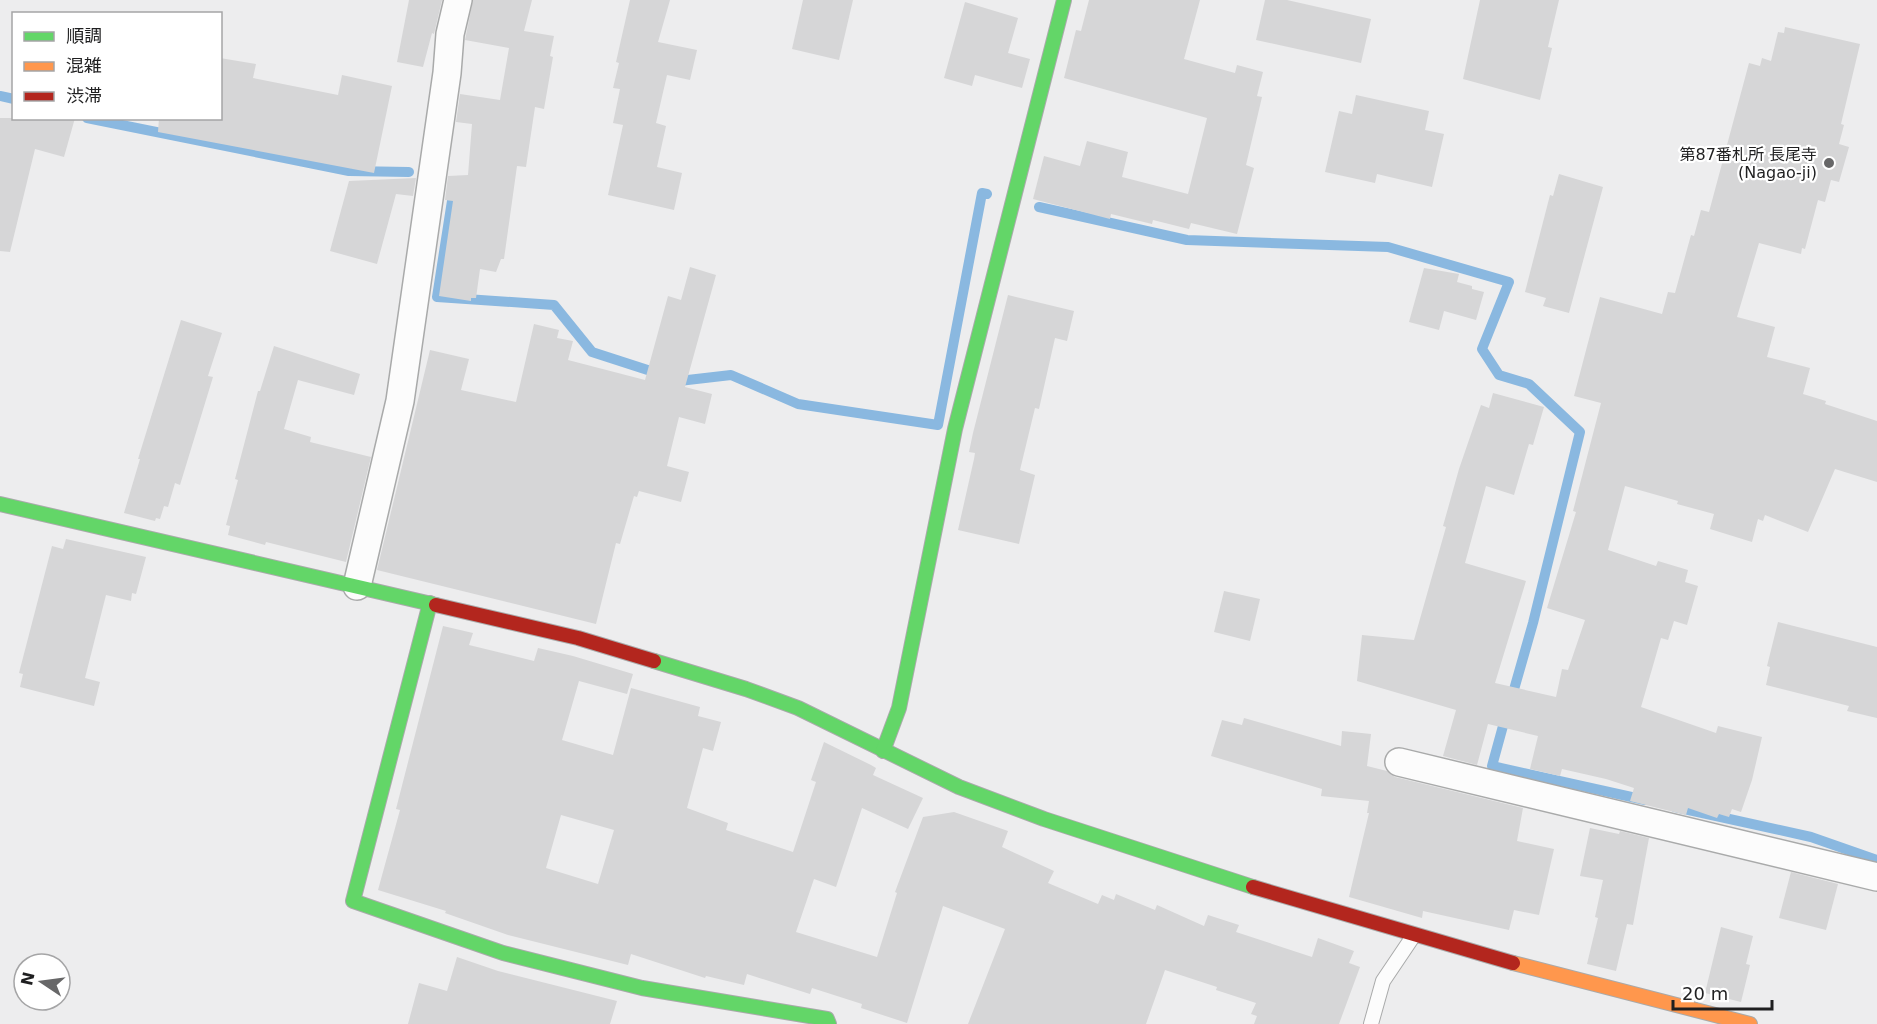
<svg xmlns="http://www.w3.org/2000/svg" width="1877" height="1024" font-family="'DejaVu Sans','Noto Sans JP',sans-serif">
<rect width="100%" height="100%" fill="#ededee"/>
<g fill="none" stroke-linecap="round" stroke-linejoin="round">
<!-- stream -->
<g stroke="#8ab8e0" stroke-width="10">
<polyline points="0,96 14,99"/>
<polyline points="87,118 349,171 409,172"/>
<polyline points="454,188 437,297 554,305 592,352 660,374"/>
<polyline points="1039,207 1187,240 1388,247 1509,282 1482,349 1499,375 1529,384 1580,432 1533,623 1511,700"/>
<polyline points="675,379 679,381 731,375 798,404 938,425 982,193 987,194"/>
<polyline points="1506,715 1492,766 1645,800"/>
<polyline points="1675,807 1811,837 1877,860"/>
</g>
</g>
<!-- building -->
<g fill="#d6d6d7" fill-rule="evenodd">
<polygon points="409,0 442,0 434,34 432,33 423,67 397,62"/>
<polygon points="473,0 532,0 524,31 554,36 550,56 553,57 544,109 535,107 526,167 517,166 504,259 501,259 496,272 480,269 476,298 471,298 471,301 439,296 453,201 445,200 448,176 468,175 472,124 456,122 460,94 500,100 509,48 465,40"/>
<polygon points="630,0 670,0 658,42 697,50 690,80 667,75 656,123 666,126 657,167 682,173 674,210 608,195 623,125 613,123 620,89 613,88 619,63 616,62"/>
<polygon points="803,0 853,0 839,60 792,49"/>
<polygon points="1089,0 1200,0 1184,59 1235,73 1237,65 1263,72 1257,96 1262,97 1246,165 1254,168 1237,234 1191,223 1189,229 1153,220 1152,224 1111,214 1110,219 1033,199 1044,156 1080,166 1087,141 1128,152 1122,177 1188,194 1207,118 1064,78 1076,30 1081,31"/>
<polygon points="1265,0 1287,0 1371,19 1361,63 1256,40"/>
<polygon points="1480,0 1559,0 1548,47 1552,48 1540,100 1463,79"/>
<polygon points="965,2 1018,18 1008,53 1030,59 1022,88 975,75 972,86 944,78"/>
<polygon points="1785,27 1860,44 1841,124 1844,125 1839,144 1849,147 1839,182 1831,180 1825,202 1818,200 1805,249 1802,248 1801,254 1759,243 1737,317 1775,327 1767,357 1810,368 1803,394 1826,401 1825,404 1877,421 1877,482 1835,469 1808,532 1765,515 1763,521 1758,519 1752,542 1710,529 1714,514 1677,504 1678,501 1625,486 1608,550 1656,566 1658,561 1688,570 1685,582 1698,586 1687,625 1674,621 1668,640 1661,638 1641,707 1716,733 1718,726 1762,737 1752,780 1741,812 1732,809 1729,817 1719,814 1717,818 1688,808 1686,815 1630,801 1634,788 1606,779 1562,769 1560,776 1530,769 1538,736 1488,724 1477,765 1443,756 1456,710 1357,681 1362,635 1414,640 1446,527 1443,526 1459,469 1481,405 1489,408 1493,393 1544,407 1533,445 1529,444 1514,495 1486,486 1465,563 1526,581 1495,683 1556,697 1562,669 1568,670 1585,620 1547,608 1576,512 1573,511 1601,403 1574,396 1600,297 1662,314 1668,292 1675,293 1691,235 1694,236 1701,210 1709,212 1749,63 1760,66 1762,58 1771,61 1778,32 1784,33"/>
<polygon points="220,58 256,64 253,78 338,95 342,75 392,86 374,173 158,132 159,118 220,118"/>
<polygon points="1356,95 1429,111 1425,130 1444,134 1432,187 1377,174 1375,183 1325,172 1339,111 1352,114"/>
<polygon points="0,118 75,118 64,157 35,149 10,252 0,251"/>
<polygon points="1559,174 1603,187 1569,313 1543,306 1546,298 1525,292 1550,195 1553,196"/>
<polygon points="416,178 413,196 396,194 377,264 330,251 349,181"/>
<polygon points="690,267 716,275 685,387 712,394 705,424 679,417 667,466 689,472 681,502 639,491 637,497 634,496 620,544 616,543 596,624 377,570 430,350 469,359 461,390 516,402 534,324 559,330 557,338 573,341 568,360 645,380 668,296 681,300"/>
<polygon points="1424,268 1459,274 1457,282 1472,286 1472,289 1484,292 1476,320 1444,311 1439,330 1409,322"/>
<polygon points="1008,295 1074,311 1067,341 1055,338 1039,409 1035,408 1020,470 1035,475 1019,544 958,530 974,459 975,453 969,452 973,433"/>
<polygon points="181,320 222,333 208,376 213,377 180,485 175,483 168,507 164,506 160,519 156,518 155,521 124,513 140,459 138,459"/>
<polygon points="274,346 360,374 354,395 298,380 284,429 311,437 310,442 371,457 346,562 266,542 265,545 228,535 230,526 226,525 238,480 235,479 258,391 260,391"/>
<polygon points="66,539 146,557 136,594 132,593 131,601 106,595 85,678 100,682 94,706 20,687 23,674 19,673 52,546 63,549"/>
<polygon points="1224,591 1260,599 1250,641 1214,632"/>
<polygon points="1778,622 1877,647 1877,718 1847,711 1849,706 1766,685 1770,667 1767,666"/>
<path d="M443,626L473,633L469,645L534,661L538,648L573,656L633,674L627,694L579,681L562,740L613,755L631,688L700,707L698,716L721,722L713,751L703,748L687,808L728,823L726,830L793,852L816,782L811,780L824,742L871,765L876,768L873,775L923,798L908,829L862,808L836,887L814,879L796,932L877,957L897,893L895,892L923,817L954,812L1008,831L1002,847L1054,871L1048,883L1098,904L1102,895L1114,900L1116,894L1155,910L1157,905L1204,926L1208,915L1239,925L1236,932L1312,957L1318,938L1354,951L1349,963L1360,967L1339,1024H1254L1257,1016L1251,1014L1256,1003L1216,990L1217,987L1165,970L1146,1024H968L1005,929L943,906L907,1023L861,1008L862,1004L812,988L810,994L747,974L744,985L706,976L705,978L631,954L628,965L508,935L445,913L446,911L378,890L400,810L396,809ZM561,815L614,830L598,884L546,868Z"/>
<polygon points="1244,718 1341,746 1342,731 1371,734 1367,766 1387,771 1395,777 1523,808 1517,841 1554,849 1539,915 1514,910 1509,930 1423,911 1422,918 1349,897 1369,813 1367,813 1369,801 1321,796 1322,789 1211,756 1222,720 1242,725"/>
<polygon points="1590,828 1619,834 1620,831 1649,838 1633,925 1627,924 1616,971 1587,964 1598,918 1595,917 1603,880 1580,876"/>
<polygon points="1791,872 1838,884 1826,930 1779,918"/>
<polygon points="1721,927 1753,936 1746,964 1750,965 1741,1002 1705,993"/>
<polygon points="457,957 498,971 617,1001 610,1024 408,1024 419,983 447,991"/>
</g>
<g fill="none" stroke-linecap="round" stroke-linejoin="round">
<!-- lane casing -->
<g stroke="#a9aaaa" stroke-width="16">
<polyline id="lane" points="1371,1024 1383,981 1414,935"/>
</g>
<!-- street casing -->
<g stroke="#a9aaaa" stroke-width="30">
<g id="street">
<polyline points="357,586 400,401 447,73 450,34 458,0"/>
<polyline points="1399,762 1877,877"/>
</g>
</g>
<!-- fast casing -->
<g stroke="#a9aaaa" stroke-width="16">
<g id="fast">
<polyline points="0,504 436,605"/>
<polyline points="430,603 353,901 503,953 642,988 827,1019 829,1024"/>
<polyline points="654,661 746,689 798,708 959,787 1044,819 1253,887"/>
<polyline points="883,751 899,708 955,429 1064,0"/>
</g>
</g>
<!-- slow casing -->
<g stroke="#a9aaaa" stroke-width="16">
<polyline id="slow" points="1513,963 1750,1024"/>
</g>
<!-- jam casing -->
<g stroke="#a9aaaa" stroke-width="16">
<g id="jam">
<polyline points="436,605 578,638 654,661"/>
<polyline points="1253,887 1513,963"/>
</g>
</g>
<!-- lane -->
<use href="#lane" stroke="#fcfcfc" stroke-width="14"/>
<!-- street -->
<use href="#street" stroke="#fcfcfc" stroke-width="27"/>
<!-- fast -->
<use href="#fast" stroke="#63d668" stroke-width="14"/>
<!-- slow -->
<use href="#slow" stroke="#ff974d" stroke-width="14"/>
<!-- jam -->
<use href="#jam" stroke="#b3261e" stroke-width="14"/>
</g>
<!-- markers -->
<circle fill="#676768" stroke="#fff" stroke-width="2" cx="1829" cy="163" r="6"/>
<g text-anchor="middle" stroke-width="4.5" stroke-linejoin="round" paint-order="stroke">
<!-- poi labels -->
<g font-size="16" fill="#1f1f20" stroke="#fff" text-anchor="end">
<text x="1817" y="160">第87番札所 長尾寺<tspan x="1817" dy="18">(Nagao-ji)</tspan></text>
</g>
</g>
<!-- legend -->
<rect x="12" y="12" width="210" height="108" fill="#ffffff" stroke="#a5a5a6" stroke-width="1.5"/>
<rect x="24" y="32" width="30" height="9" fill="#63d668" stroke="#a5a5a6" stroke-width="1.5"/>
<text x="66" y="42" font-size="18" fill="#1f1f20">順調</text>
<rect x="24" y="62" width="30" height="9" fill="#ff974d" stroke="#a5a5a6" stroke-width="1.5"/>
<text x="66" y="72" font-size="18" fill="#1f1f20">混雑</text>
<rect x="24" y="92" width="30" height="9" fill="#b3261e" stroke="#a5a5a6" stroke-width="1.5"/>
<text x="66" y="102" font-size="18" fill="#1f1f20">渋滞</text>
<!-- north arrow -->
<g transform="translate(42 982) rotate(283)"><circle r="28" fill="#ffffff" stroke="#a5a5a6" stroke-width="1.5"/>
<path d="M0-4.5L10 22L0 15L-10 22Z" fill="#676768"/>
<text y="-9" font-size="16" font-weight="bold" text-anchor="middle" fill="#1f1f20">N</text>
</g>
<!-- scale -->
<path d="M1673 1000v9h99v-9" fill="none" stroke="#1f1f20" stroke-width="3"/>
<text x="1682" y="1000" font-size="18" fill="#1f1f20" stroke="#ffffff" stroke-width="4.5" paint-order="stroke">20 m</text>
</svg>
